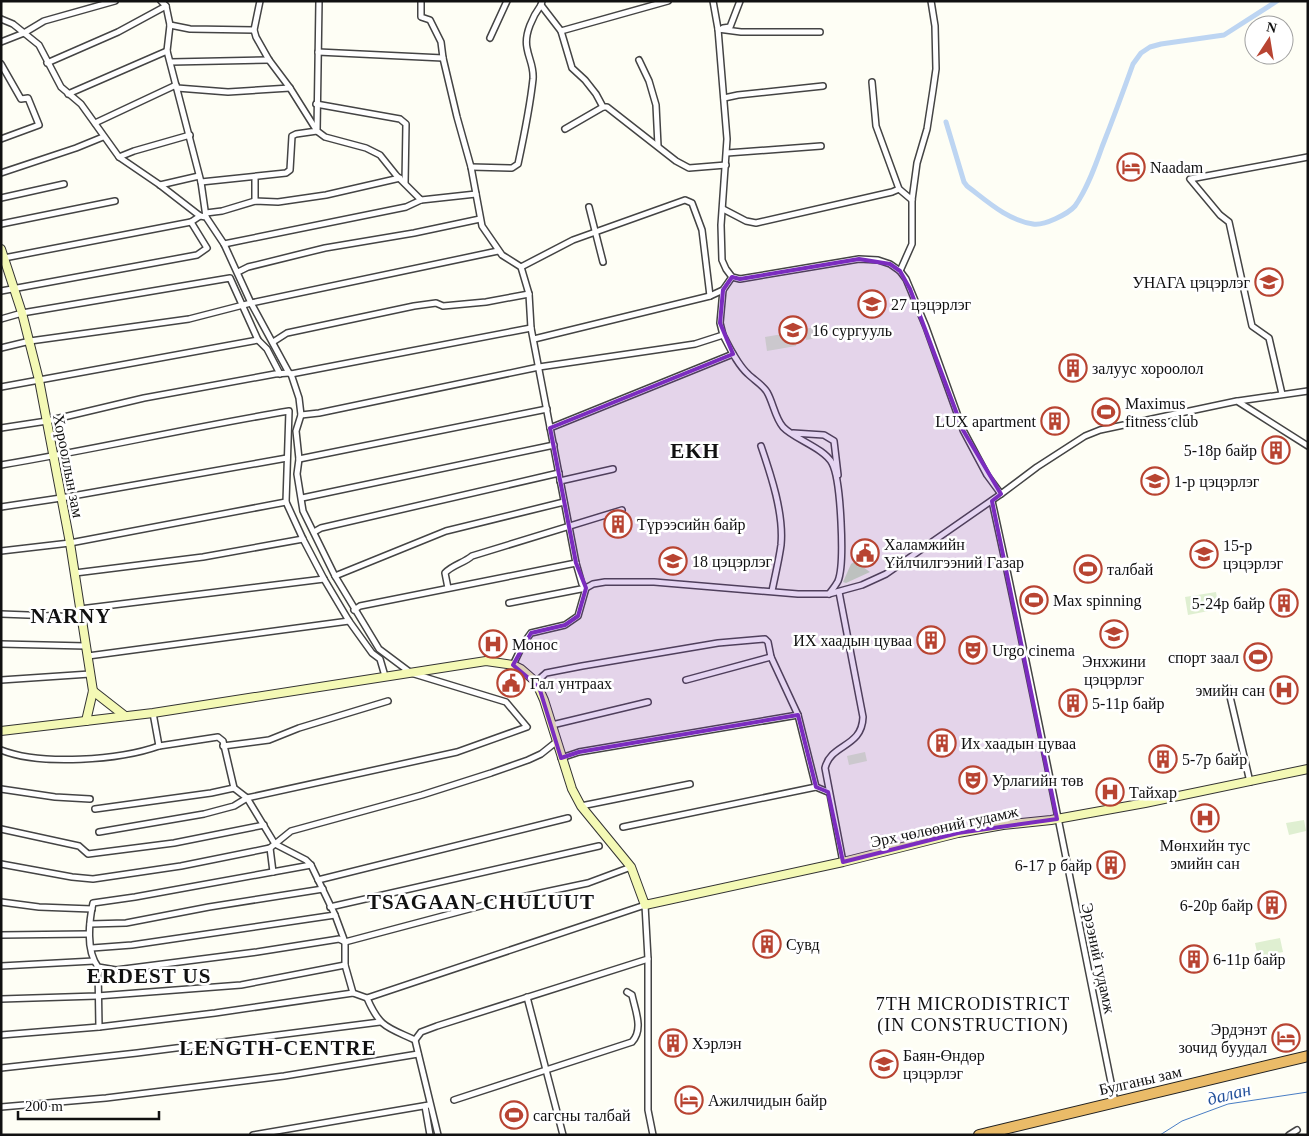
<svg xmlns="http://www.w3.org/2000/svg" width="1309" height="1136" font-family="'Times New Roman',serif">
<rect width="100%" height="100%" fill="#fefef5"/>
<!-- green -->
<polygon fill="#cde7c0" points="854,562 859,565 857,567 860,565 870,572 846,583 843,582 851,564"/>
<!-- pitch -->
<g fill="#dfefd1">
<polygon points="821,326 823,337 806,340 804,329"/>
<polygon points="794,332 796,346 767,351 765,337"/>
<polygon points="1096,561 1102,573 1078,579 1076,565"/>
<polygon points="1216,592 1219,609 1188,615 1185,597"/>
<polygon points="865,752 867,761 849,765 847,756"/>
<polygon points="1304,820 1306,831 1289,835 1286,823"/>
<polygon points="1280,938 1283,952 1258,957 1255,943"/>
<polygon points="522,1109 525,1117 505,1122 503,1114"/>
</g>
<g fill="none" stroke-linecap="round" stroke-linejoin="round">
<!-- stream -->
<polyline stroke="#497dc4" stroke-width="1" points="1160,1135 1182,1121 1228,1104 1308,1092"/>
<!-- canal -->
<path stroke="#bdd5f2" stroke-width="5" d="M946,122L964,182L967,186C987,201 1007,220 1033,224C1044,226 1068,214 1075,206C1087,189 1095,167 1102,147C1113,119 1123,92 1133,64L1141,53L1150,47L1161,44L1224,35L1277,1"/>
<!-- street casing -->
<g stroke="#444" stroke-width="8">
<g id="street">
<polyline points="161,1 166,6 170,25 167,51 201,182 206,217"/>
<polyline points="319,1 317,131 325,137 366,148 380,155 396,175 421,200 476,194"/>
<polyline points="421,1 421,17 430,20 441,42 443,58 457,117 471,167 482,226 502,255 521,267 529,294 531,328 576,563 582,584 586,588 509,603"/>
<polyline points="542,1 541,5 561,31 572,68 585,80 596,94 603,107 607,107 676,161 689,168 726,165"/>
<polyline points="713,1 718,29 727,139 721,225 722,260 726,269 732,277 740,279 859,259 878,260 890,264 900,271 906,279 926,327 963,430 987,475 1001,494"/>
<polyline points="1,19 13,24 39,45 61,87 81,104 119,157 160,185 200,216 206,217 224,244 251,303 289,373 291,374 299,398 301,415 296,431 299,459 297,474 303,511 335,576 379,649 411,673 506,702 527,727 457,752 247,798 234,806 204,814 99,832"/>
<polyline points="170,25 190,29 254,30"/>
<polyline points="723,28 730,27 740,1"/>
<polyline points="718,29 741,32 820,32"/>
<polyline points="561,31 668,1"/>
<polyline points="490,38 507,1"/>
<polyline points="1,42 24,33 44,21 115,1"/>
<polyline points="318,52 443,58"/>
<polyline points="639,60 649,81 656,105 658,146"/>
<polyline points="171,62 269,60"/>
<polyline points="47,63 118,32 166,6"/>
<polyline points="1,64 21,99 28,98 39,125 1,139"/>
<polyline points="872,82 876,126 899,189 912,200"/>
<polyline points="177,88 228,92 290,88"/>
<polyline points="68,94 167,51"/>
<polyline points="724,98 738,95 823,86"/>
<polyline points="316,104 400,119 406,124 405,183"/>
<polyline points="95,123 176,85"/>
<polyline points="565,129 603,107"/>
<polyline points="727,153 821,146"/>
<polyline points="119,157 134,151 190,135"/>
<path d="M471,167L512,168L518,164C524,136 530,107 533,79C534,66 529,60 527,48C524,34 533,16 541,5"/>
<polyline points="1,173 76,148 103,137"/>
<polyline points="201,182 286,173 290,170 292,136 296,134 317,131 290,88 269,60 256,37 254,30 260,1"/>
<polyline points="160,185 199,176"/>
<polyline points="1,198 64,184"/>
<polyline points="255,201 255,177"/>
<polyline points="589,207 603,262"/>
<polyline points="723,209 746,221 756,223 892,192 899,189"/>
<polyline points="206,213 222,211 255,201 278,202 326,195 400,178"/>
<polyline points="1,224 115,201"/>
<polyline points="224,244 406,207 421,200"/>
<polyline points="4,258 191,222 200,216"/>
<polyline points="521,267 573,240 685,200 692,203 702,230 710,296"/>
<polyline points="900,271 912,244 912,200 917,163 927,129 933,90 936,69 935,26 931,1"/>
<polyline points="238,272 248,267 325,248 414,233 480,219"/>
<polyline points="1,291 197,255 207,248 191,222"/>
<polyline points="1,319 22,313 230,278 258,340 267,349 280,374"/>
<path d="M723,335C730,348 737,364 748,374C754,380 763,385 767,392C773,402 775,418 783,427C794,439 824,448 832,463C841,480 845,564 838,581C836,585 832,590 829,594"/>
<polyline points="534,339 710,296 723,290 732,277"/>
<polyline points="273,342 287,333 414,306 436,303 443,306 486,302 529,294"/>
<polyline points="1,348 30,341 189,319 251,303 498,251"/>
<polyline points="291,374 531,328"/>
<polyline points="1,387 258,340"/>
<polyline points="1282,394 1269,338 1252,326 1229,222 1220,215 1190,179 1308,157"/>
<polyline points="1238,401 1308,391"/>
<polyline points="301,415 319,413 539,367 662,349 695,344 723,335 720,323 723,290"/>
<polyline points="1,428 47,421 144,398 275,374 289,373"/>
<polyline points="550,428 733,354"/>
<polyline points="793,433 824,435 834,441 838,475"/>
<path d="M761,446C771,475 784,514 781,545C779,560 775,576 772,591"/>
<polyline points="299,459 547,409"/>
<path d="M1,465C97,449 192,427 289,411L286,502L303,539L324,579L349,621L372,653L380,659L385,676"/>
<polyline points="560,481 613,469"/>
<polyline points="302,498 554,445"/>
<path d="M992,501C1036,700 1074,901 1115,1102"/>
<polyline points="1,507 61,498 287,458"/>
<polyline points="314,532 321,528 559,473"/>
<polyline points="1,551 70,543 286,502"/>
<polyline points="75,573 203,557 303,539"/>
<polyline points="335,576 446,531 564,502"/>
<path d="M448,588L445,573C452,565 464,563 472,556L622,510"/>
<path d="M839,592L863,717C862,748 831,743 825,768L843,862"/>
<polyline points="80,609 324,579"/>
<polyline points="354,610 360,606 576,563"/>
<polyline points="1,614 81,617"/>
<polyline points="1,644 86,646"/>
<polyline points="88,656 349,621"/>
<polyline points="513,665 523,644 531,633 565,625 578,616 586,588 593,584 605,582 654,582 798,594 829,594 862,585 886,574 1001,494 1037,467 1085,436 1100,430 1237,401 1308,446"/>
<polyline points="1,680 90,674"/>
<polyline points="686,680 771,657"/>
<polyline points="536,682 546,673 582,666 718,643 765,639 768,642 771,657 798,715 816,787"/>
<polyline points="1228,688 1250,782"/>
<path d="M153,713L159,746L218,737L223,741L234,788L247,798L275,844L306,860L311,865L335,915L345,942V965L353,993L367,998C380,1028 387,1027 415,1040L438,1135"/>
<polyline points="552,725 648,702"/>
<polyline points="223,746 269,740 299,728 388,701"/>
<path d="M1,750C41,766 120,760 159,746"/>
<polyline points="561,758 579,752 798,715"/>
<polyline points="1,789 55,797 90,799"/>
<polyline points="581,806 690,784"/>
<polyline points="95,809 211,793 234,788"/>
<polyline points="623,827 816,787 828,792"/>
<polyline points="1,829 79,846 88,854 174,843 264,825"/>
<polyline points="270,848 273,872"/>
<polyline points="1,864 72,877 93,879 181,866 270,848 291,831 422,795 491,773 528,760 541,754 556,742"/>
<path d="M311,865L135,897L93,903C89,922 86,951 98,967L116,970L257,952L339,939L345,942L488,904L588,883L631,867"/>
<polyline points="318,880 568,818"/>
<polyline points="1,902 39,907 92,909"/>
<polyline points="330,907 599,846"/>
<polyline points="90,924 126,923 209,907 323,889"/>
<polyline points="1,935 88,934"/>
<polyline points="92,948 132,945 335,915"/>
<polyline points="648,959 648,1110 653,1135"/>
<polyline points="1,966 94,961"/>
<polyline points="98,967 99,1027"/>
<polyline points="527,997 563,1135"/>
<polyline points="367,998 645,905 648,959 437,1026 421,1032 415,1040"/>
<polyline points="1,999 97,996 241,985 345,965"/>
<polyline points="1,1035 99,1027 215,1013 353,993"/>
<polyline points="1,1068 137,1053 380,1022"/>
<path d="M454,1100L632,1042C644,1029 635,1010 632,995L627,992"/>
<polyline points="425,1106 430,1135"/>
<polyline points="1,1107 106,1098 284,1076 418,1054"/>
<polyline points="253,1135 429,1105"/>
<polyline points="1289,1135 1297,1130"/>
</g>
</g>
<!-- secondary casing -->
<g stroke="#333" stroke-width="10">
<g id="secondary">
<polyline points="1,249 22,313 39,380 70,543 93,691 86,721"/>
<polyline points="93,691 125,716"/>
<polyline points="1,731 153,713 486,661 513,665 521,669 536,682 544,700 572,789 581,806 631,867 645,905 843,862 958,833 1003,825 1051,820 1145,803 1308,769"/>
</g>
</g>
<!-- highway casing -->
<g stroke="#222" stroke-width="12">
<polyline id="highway" points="979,1135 1308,1056"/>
</g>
<!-- street -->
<use href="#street" stroke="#fff" stroke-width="5"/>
<!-- secondary -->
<use href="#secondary" stroke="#f4f9b5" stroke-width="8"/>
<!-- highway -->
<use href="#highway" stroke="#eabb68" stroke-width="10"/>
</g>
<!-- marked area -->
<path fill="#7b2cbf" fill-opacity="0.2" stroke="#7b2cbf" stroke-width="4" stroke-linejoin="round" d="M859,259L890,264L900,271L910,289L963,430L1001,494L992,501L1057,819L958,833L843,862L828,792L816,787L798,715L579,752L561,758L539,687L513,665L531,633L565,625L578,616L586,588L576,563L550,428L733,354L720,323L723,290L732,277L740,279Z"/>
<!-- icons -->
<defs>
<g id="hotel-ring" transform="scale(1.4375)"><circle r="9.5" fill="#fff" stroke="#b84432" stroke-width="1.5"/><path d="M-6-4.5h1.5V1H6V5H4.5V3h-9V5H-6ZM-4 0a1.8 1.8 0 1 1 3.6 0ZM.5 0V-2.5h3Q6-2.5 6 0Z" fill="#b84432"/></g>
<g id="school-ring" transform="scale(1.4375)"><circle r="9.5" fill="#fff" stroke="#b84432" stroke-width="1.5"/><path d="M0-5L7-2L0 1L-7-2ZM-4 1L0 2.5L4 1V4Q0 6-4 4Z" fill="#b84432"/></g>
<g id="building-ring" transform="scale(1.4375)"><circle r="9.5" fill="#fff" stroke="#b84432" stroke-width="1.5"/><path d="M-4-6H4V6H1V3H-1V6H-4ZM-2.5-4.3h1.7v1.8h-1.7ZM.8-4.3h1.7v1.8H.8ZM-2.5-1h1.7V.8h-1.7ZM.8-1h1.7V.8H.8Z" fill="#b84432"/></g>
<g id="stadium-ring" transform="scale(1.4375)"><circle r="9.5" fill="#fff" stroke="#b84432" stroke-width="1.5"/><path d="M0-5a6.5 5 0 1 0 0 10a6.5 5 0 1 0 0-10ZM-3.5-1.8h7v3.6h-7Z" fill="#b84432"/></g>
<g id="civic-ring" transform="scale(1.4375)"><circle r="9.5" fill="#fff" stroke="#b84432" stroke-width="1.5"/><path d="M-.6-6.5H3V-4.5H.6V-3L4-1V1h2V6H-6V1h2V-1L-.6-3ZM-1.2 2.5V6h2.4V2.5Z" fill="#b84432"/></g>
<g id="hospital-ring" transform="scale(1.4375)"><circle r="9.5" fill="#fff" stroke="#b84432" stroke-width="1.5"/><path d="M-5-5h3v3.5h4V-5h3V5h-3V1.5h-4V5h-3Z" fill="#b84432"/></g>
<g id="theatre-ring" transform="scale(1.4375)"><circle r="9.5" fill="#fff" stroke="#b84432" stroke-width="1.5"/><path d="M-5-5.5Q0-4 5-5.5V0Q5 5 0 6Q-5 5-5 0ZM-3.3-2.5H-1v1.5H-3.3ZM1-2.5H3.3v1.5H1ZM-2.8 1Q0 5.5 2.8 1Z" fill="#b84432"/></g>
</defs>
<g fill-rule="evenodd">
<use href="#hotel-ring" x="1131" y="167"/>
<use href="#school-ring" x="1269" y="282"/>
<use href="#school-ring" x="872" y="304"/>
<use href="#school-ring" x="793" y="330"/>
<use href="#building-ring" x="1073" y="368"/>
<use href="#stadium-ring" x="1106" y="412"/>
<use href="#building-ring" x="1055" y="421"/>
<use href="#building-ring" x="1276" y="450"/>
<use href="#school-ring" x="1155" y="481"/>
<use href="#building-ring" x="618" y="524"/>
<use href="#civic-ring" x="865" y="553"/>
<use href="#school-ring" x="1204" y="554"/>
<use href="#school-ring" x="673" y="561"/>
<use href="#stadium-ring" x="1088" y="569"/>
<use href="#stadium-ring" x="1034" y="600"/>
<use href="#building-ring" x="1284" y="603"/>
<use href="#school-ring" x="1114" y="634"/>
<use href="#building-ring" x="931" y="640"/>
<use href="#hospital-ring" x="493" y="644"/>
<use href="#theatre-ring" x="973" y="650"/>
<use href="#stadium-ring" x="1258" y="657"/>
<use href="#civic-ring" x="511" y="683"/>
<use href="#hospital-ring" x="1284" y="690"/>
<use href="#building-ring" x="1073" y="703"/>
<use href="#building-ring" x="942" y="743"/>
<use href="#building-ring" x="1163" y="759"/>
<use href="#theatre-ring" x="973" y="780"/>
<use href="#hospital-ring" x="1110" y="792"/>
<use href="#hospital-ring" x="1205" y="818"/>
<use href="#building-ring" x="1111" y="865"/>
<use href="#building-ring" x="1272" y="905"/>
<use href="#building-ring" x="767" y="944"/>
<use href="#building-ring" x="1194" y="959"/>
<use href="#hotel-ring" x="1286" y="1038"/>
<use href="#building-ring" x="673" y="1043"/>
<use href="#school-ring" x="884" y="1064"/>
<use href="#hotel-ring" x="689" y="1100"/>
<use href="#stadium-ring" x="514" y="1115"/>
</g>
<g text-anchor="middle" stroke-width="5" stroke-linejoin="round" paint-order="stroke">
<!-- poi labels -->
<g font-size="16" fill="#111" stroke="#fff" text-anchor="start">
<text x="1150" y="173">Naadam</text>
<text x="1250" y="288" text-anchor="end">УНАГА цэцэрлэг</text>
<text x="891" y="310">27 цэцэрлэг</text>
<text x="812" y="336">16 сургууль</text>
<text x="1092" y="374">залуус хороолол</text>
<text x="1125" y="409">Maximus<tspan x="1125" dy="18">fitness club</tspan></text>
<text x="1036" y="427" text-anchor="end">LUX apartment</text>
<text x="1257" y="456" text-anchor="end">5-18р байр</text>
<text x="1174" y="487">1-р цэцэрлэг</text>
<text x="637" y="530">Түрээсийн байр</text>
<text x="884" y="550">Халамжийн<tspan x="884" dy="18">Үйлчилгээний Газар</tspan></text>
<text x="1223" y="551">15-р<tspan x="1223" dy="18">цэцэрлэг</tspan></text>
<text x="692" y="567">18 цэцэрлэг</text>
<text x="1107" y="575">талбай</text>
<text x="1053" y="606">Max spinning</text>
<text x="1265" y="609" text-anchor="end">5-24р байр</text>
<text x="912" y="646" text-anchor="end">ИХ хаадын цуваа</text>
<text x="512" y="650">Монос</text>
<text x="992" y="656">Urgo cinema</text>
<text x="1239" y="663" text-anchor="end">спорт заал</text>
<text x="1114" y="667" text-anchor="middle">Энхжини<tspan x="1114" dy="18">цэцэрлэг</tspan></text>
<text x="530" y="689">Гал унтраах</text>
<text x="1265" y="696" text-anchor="end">эмийн сан</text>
<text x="1092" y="709">5-11р байр</text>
<text x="961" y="749">Их хаадын цуваа</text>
<text x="1182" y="765">5-7р байр</text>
<text x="992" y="786">Урлагийн төв</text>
<text x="1129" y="798">Тайхар</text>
<text x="1205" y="851" text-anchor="middle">Мөнхийн тус<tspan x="1205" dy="18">эмийн сан</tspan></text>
<text x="1092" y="871" text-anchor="end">6-17 р байр</text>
<text x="1253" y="911" text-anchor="end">6-20р байр</text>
<text x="786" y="950">Сувд</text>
<text x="1213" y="965">6-11р байр</text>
<text x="1267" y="1035" text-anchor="end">Эрдэнэт<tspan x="1267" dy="18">зочид буудал</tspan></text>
<text x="692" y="1049">Хэрлэн</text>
<text x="903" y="1061">Баян-Өндөр<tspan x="903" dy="18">цэцэрлэг</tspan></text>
<text x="708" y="1106">Ажилчидын байр</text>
<text x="533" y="1121">сагсны талбай</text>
</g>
<!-- street labels -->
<g font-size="16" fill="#111" stroke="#fff">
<text transform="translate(69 466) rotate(79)" y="6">Хорооллын зам</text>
<text transform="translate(944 826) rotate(-12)" y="6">Эрх чөлөөний гудамж</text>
<text transform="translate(1099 958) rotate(78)" y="6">Эрээний гудамж</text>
<text transform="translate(1140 1080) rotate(-13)" y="6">Булганы зам</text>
</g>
<!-- neighbourhood labels -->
<g font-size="18" letter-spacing="1" fill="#111" stroke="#fff">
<text x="973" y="1010">7TH MICRODISTRICT<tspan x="973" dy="21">(IN CONSTRUCTION)</tspan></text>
</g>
<!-- water labels -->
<g font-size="18" font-style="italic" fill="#22509b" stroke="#fff">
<text transform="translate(1229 1094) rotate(-14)" y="6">далан</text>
</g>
<!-- district labels -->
<g font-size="21" font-weight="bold" letter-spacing="1" fill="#111" stroke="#fff">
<text x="695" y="458">EKH</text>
<text x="71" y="623">NARNY</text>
<text x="481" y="909">TSAGAAN CHULUUT</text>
<text x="149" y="983">ERDEST US</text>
<text x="278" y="1055">LENGTH-CENTRE</text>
</g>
</g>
<!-- border -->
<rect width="1309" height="1136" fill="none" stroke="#111111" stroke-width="5"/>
<!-- north arrow -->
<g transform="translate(1269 40) rotate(12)"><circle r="24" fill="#ffffff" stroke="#a0a0a0"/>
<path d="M0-4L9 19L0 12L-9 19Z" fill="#b84432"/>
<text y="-8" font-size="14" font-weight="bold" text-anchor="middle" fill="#111111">N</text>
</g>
<!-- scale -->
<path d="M18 1111v8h141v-8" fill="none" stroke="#111111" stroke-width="2.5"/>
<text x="25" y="1111" font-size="15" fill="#111111" stroke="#ffffff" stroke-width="4" paint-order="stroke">200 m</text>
</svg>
